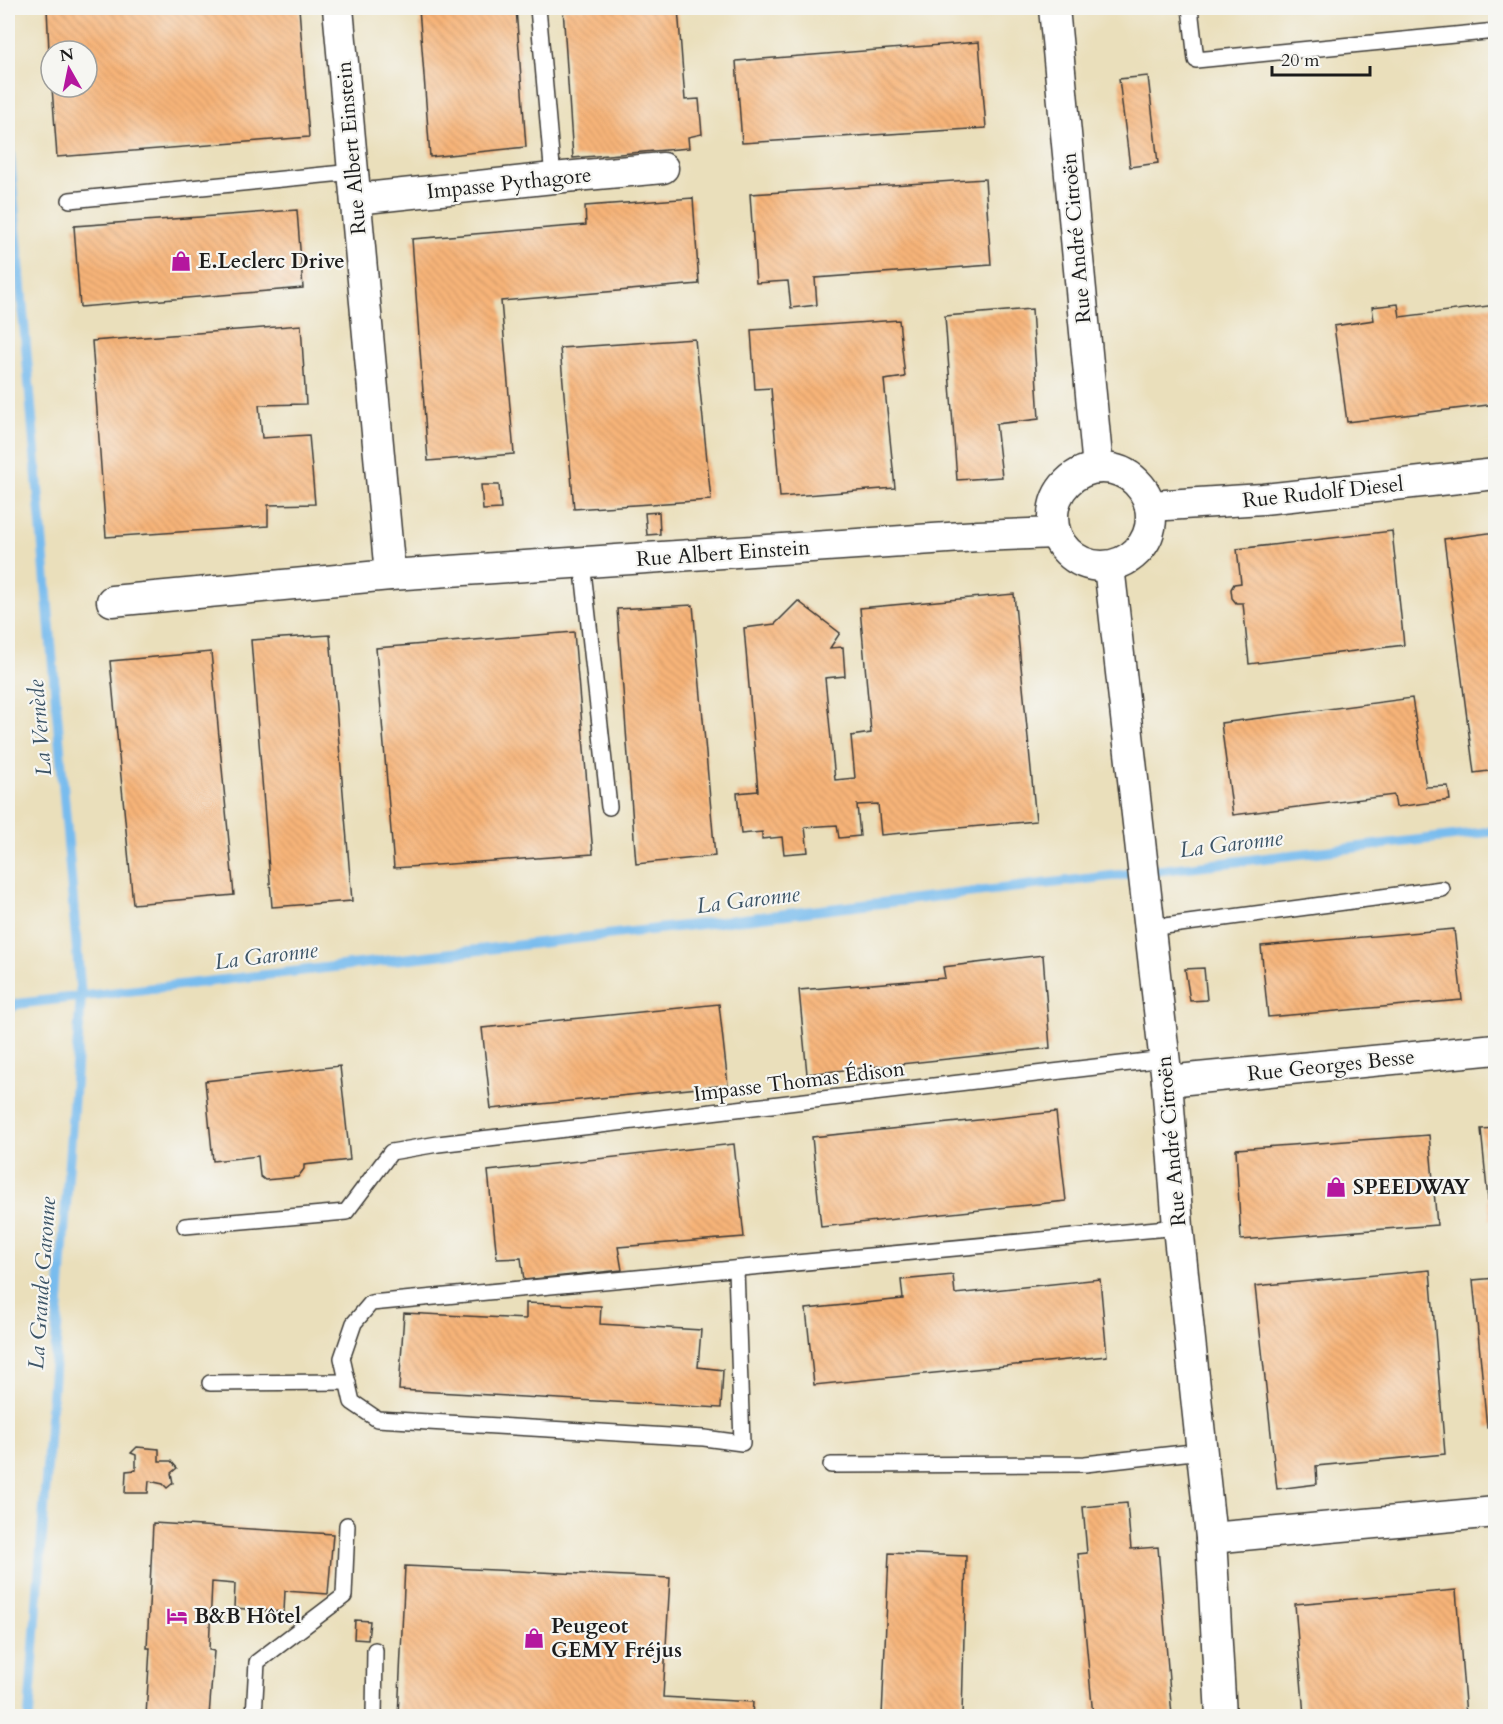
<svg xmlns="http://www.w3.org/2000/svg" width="1503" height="1724" font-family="Cardo,serif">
<defs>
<pattern id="building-back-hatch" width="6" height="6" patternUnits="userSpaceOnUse" patternTransform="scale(1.5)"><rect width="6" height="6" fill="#f7b478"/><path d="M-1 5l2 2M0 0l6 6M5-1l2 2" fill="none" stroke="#d39a67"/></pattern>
</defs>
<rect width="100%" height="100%" fill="#f6f6f2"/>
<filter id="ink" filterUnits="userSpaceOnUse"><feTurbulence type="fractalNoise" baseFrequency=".0167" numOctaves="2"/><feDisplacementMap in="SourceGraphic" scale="12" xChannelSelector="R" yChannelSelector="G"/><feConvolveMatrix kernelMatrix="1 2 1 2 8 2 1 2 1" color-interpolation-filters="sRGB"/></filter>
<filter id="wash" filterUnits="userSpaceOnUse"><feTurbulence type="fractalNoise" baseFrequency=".008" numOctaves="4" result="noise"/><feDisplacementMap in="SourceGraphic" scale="24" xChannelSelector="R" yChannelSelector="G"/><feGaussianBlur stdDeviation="1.35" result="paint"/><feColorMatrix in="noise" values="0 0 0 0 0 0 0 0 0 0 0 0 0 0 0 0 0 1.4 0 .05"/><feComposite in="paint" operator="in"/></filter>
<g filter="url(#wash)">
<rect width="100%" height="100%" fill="#eadfbb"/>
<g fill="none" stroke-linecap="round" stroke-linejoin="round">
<!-- stream -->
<g stroke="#78bcee" stroke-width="10">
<polyline points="8,134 81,997 29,1716"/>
<polyline points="8,1010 17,1004 1496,831"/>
</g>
</g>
<g id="blocks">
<!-- building -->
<g fill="url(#building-back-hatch)">
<polygon points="47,8 299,8 309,137 57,157 52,87 87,87 87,51 49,51"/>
<polygon points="419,8 516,8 526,147 430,157"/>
<polygon points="563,8 678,8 685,100 699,99 702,134 688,137 689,148 573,158"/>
<polygon points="979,42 986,128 742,143 736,61"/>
<polygon points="1148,76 1158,163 1130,167 1119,79"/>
<polygon points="985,179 991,265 815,278 817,305 791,308 788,281 756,283 750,194"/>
<polygon points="693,198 699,284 501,301 514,454 428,461 412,239 586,225 585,206"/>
<polygon points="297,210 303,288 80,307 74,226"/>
<polygon points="1398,304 1400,317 1496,305 1496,404 1347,422 1334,326 1374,320 1372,307"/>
<polygon points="1032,309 1039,419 996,424 1002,477 957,480 945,316"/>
<polygon points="899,320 905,377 884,380 895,488 780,497 771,388 755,389 751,330"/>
<polygon points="301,325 306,404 259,405 262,438 309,435 315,504 268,505 268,526 106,537 92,341"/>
<polygon points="695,339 711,500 574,509 560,348"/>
<polygon points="481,485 499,485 501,509 483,510"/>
<polygon points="659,512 660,534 647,535 645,513"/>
<polygon points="1392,531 1404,645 1249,664 1243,603 1236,603 1232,598 1231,589 1234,584 1241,583 1237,549"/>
<polygon points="1496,532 1496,770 1474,773 1444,539"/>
<polygon points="1014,594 1036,821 881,835 878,804 857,805 860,836 839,838 837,825 805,827 808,852 784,854 782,837 762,839 762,832 741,834 737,793 758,791 744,628 775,624 798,601 840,633 830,648 843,647 845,676 825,678 835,780 855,778 851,736 871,733 860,608"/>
<polygon points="693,605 715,856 636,864 617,609"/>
<polygon points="574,632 593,854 394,868 376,648"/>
<polygon points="330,635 352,901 272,907 251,640"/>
<polygon points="211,652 234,895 133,904 110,661"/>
<polygon points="1412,698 1426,787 1448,786 1450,800 1396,807 1394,795 1233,815 1221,723"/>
<polygon points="1454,929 1462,1000 1268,1017 1261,946"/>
<polygon points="1043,955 1050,1048 807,1074 799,990 945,978 943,967"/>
<polygon points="1204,968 1207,1000 1190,1001 1185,969"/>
<polygon points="719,1004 728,1085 491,1109 482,1028"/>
<polygon points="340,1066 350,1160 304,1165 304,1169 298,1177 265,1180 260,1176 258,1156 213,1161 205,1081"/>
<polygon points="1056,1112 1066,1201 821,1227 812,1137"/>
<polygon points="1496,1128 1496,1219 1490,1220 1481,1129"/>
<polygon points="1429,1135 1437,1225 1241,1240 1236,1149"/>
<polygon points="734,1144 744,1237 618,1247 622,1270 524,1280 521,1258 497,1259 488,1171"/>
<polygon points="1430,1270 1445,1454 1316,1466 1317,1484 1277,1489 1255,1286"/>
<polygon points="953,1275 955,1294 1100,1279 1107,1356 814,1385 806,1309 903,1299 901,1280"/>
<polygon points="1496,1278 1496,1427 1487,1428 1473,1280"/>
<polygon points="526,1303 601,1306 600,1324 701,1330 698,1367 723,1370 721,1408 399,1390 404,1313 526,1319"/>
<polygon points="137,1447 159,1449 159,1461 171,1461 177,1468 171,1473 173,1483 167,1488 163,1484 149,1481 148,1493 125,1493 126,1471 136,1470 136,1455 131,1453"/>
<polygon points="1127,1503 1131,1549 1158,1547 1172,1716 1093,1716 1078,1554 1087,1553 1083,1507"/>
<polygon points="153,1523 333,1534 328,1594 285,1591 284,1612 234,1608 235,1584 212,1582 209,1650 214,1651 209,1716 146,1716 150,1648 147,1648"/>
<polygon points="889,1553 966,1556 962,1716 882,1716"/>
<polygon points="405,1566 670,1578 663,1697 753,1702 752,1716 398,1716"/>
<polygon points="1456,1590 1466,1716 1304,1716 1295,1604"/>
<polygon points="355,1620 370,1621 368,1640 354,1639"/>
</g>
</g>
</g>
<g filter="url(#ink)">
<use href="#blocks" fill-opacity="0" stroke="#3b3934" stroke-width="1.5"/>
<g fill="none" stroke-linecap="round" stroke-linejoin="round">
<!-- lane casing -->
<g stroke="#3b3934" stroke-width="18">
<g id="lane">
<polyline points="538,8 553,178"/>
<polyline points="1190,8 1196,60 1496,31"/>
<polyline points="70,200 353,172"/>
<polyline points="582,562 609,807"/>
<polyline points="1150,928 1442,889"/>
<polyline points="185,1226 346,1212 391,1152 438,1144 1164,1059"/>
<polyline points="736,1269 742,1443 704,1438 377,1419 352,1402 342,1358 354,1323 371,1303 1178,1227"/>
<polyline points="210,1383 348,1382"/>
<polyline points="831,1465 1085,1464 1202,1451"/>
<polyline points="254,1716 257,1662 344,1596 347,1525"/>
<polyline points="374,1716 375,1650"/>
</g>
</g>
<!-- street casing -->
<g stroke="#3b3934" stroke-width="33">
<g id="street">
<polyline points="338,8 390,575"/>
<polyline points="1054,8 1098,468"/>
<polyline points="356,199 553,178 663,168"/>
<circle cx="1102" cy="517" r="49"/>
<polyline points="1150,506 1263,499 1496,474"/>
<polyline points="1109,566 1167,1081 1178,1227 1211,1538 1221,1716"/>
<polyline points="112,601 390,575 978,536 1055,533"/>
<polyline points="1167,1081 1496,1049"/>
<polyline points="1211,1538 1496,1512"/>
</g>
</g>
<!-- lane -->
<use href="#lane" stroke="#fff" stroke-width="15"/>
<!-- street -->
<use href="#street" stroke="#fff" stroke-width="30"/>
</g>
</g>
<!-- icons -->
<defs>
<g id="shop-bare" transform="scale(1.62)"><path d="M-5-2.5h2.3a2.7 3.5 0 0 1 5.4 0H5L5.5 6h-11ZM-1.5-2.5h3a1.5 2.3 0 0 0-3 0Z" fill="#b5179e" stroke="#f6f6f2" stroke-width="2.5" paint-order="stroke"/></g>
<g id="hotel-bare" transform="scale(1.62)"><path d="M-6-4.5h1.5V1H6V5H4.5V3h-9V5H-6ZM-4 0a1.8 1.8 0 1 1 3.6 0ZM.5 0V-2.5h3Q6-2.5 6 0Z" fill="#b5179e" stroke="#f6f6f2" stroke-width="2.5" paint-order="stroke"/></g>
</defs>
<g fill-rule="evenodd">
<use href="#shop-bare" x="181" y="261"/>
<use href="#shop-bare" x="1336" y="1187"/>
<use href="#hotel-bare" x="177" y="1616"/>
<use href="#shop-bare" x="534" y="1638"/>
</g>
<g text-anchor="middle" stroke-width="4.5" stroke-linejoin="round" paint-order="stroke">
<!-- street labels -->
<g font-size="21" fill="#1c1c1c" stroke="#f6f6f2">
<text transform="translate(351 148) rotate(-95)" y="7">Rue Albert Einstein</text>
<text transform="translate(509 183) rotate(-6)" y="7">Impasse Pythagore</text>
<text transform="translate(1076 238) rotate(-95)" y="7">Rue André Citroën</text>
<text transform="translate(1323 492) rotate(-6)" y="7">Rue Rudolf Diesel</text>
<text transform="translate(723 553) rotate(-4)" y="7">Rue Albert Einstein</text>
<text transform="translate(1331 1065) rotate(-6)" y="7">Rue Georges Besse</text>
<text transform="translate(799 1081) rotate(-7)" y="7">Impasse Thomas Édison</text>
<text transform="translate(1171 1141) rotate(-95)" y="7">Rue André Citroën</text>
</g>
<!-- poi labels -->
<g font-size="21" font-weight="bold" fill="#1c1c1c" stroke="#f6f6f2" text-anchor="start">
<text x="198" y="268">E.Leclerc Drive</text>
<text x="1353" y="1194">SPEEDWAY</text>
<text x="194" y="1623">B&amp;B Hôtel</text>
<text x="551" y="1633">Peugeot<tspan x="551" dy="24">GEMY Fréjus</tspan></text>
</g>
<!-- water labels -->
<g font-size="22" font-style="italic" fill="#3c5466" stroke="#f6f6f2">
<text transform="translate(39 728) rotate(-95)" y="8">La Vernède</text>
<text transform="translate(1231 843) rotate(-7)" y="8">La Garonne</text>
<text transform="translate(748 899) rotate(-7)" y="8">La Garonne</text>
<text transform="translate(266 955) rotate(-7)" y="8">La Garonne</text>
<text transform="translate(41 1283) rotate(-86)" y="8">La Grande Garonne</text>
</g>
</g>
<!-- margin -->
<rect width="1503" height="1724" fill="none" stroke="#f6f6f2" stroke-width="30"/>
<!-- north arrow -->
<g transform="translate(69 69) rotate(351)"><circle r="28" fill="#f6f6f2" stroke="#9f9f9c" stroke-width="1.5"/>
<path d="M0-4.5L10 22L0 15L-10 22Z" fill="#b5179e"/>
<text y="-9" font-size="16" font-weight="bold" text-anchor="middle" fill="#1c1c1c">N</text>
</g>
<!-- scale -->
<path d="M1272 66v9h98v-9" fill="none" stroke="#1c1c1c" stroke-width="3"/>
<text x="1281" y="66" font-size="18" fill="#1c1c1c" stroke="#f6f6f2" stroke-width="4.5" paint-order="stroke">20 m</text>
</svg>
